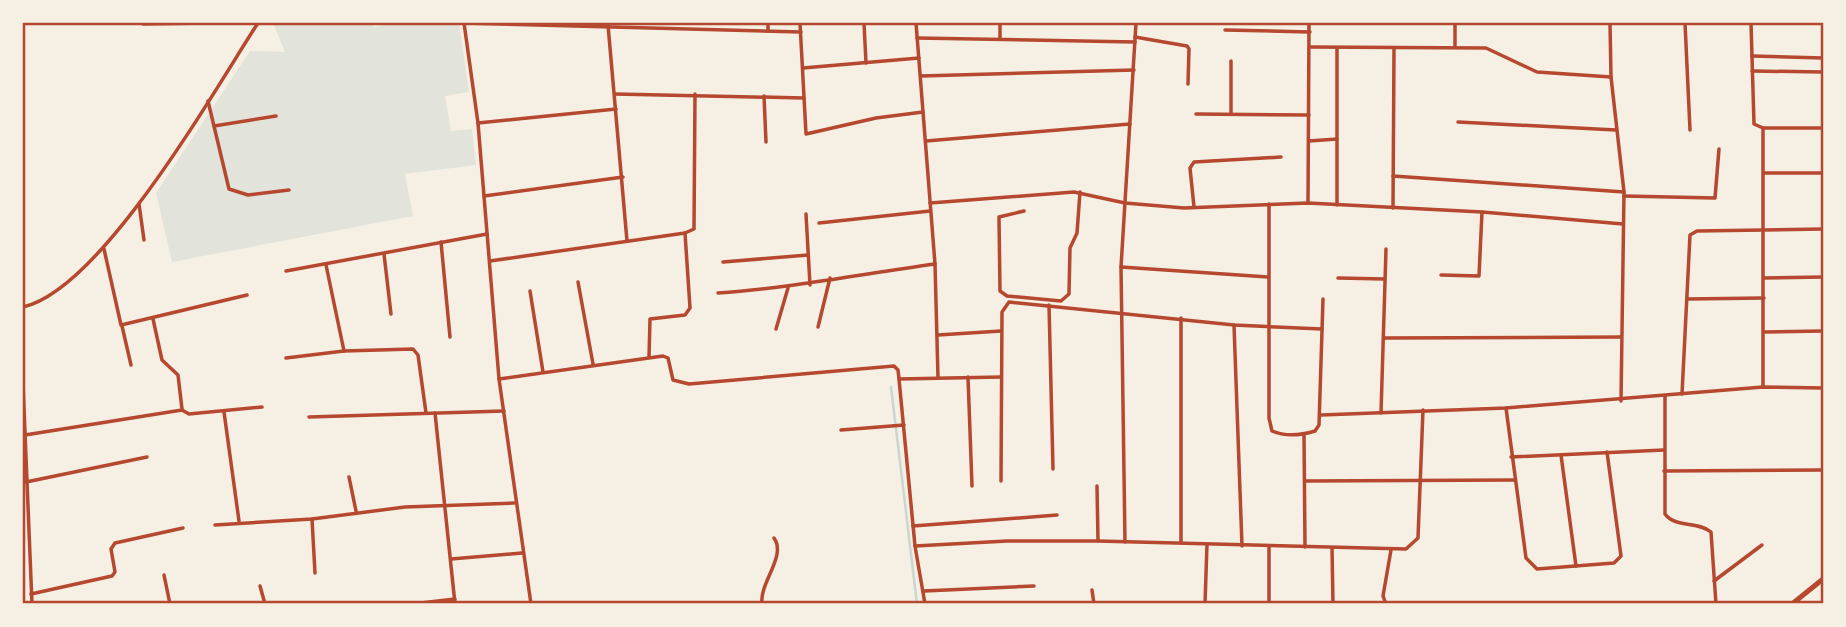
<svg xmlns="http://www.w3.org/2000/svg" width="1846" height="627" font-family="Lato,sans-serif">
<rect width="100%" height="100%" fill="#f6efe4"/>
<!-- green -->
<polygon fill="#e2e4dc" points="273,23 372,23 374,27 402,23 459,23 469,92 445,96 451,131 472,129 476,165 405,174 413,216 172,262 156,193 250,51 285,52"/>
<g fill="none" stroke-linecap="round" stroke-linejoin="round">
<!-- stream -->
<polyline stroke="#c9d6d2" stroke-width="2.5" points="891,387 917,604"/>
<!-- minor -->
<g stroke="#b5482f" stroke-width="3.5">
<polyline points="464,23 478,123 499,379 531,604"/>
<polyline points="464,23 801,32"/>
<polyline points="800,23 806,134 876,118 923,112"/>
<polyline points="864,23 866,63"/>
<polyline points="916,23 935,264 938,378"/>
<polyline points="1000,23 1000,39"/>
<polyline points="1610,23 1611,77 1624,192 1621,401"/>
<polyline points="1685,23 1690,130"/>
<polyline points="1751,23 1754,124 1763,128 1763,387"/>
<polyline points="143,24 208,23"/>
<polyline points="608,25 627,241"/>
<polyline points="1225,30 1310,32"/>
<polyline points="768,31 768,23"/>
<polyline points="1135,37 1187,46 1189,49 1188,84"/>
<polyline points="917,38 1135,42"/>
<polyline points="1310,47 1486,48 1537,72 1611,77"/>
<polyline points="1455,47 1455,23"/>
<polyline points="1337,48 1337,205"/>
<polyline points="1752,56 1823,58"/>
<polyline points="1231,61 1231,114"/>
<polyline points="803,68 919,58"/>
<polyline points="1752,71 1823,72"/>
<polyline points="921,76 1134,70"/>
<polyline points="615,94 804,98"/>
<polyline points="764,96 766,142"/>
<polyline points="208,101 229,189 248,195 289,190"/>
<polyline points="1196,114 1309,115"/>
<polyline points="1458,122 1616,130"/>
<polyline points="478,123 616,109"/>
<polyline points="214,126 276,116"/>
<polyline points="1763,128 1823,128"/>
<polyline points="926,141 1130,124"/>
<polyline points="1309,141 1337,139"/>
<polyline points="1764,173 1823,173"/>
<polyline points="1393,176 1624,192"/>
<polyline points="484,196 623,177"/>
<polyline points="1624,196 1715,198 1719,149"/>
<polyline points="930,203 1074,192 1125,203 1184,208 1308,203 1482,212 1623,224"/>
<polyline points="1308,203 1309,23"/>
<polyline points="139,204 144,240"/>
<path d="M1269,204V418L1272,431C1286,437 1302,435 1315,431L1319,425L1323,299"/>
<polyline points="1194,207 1190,168 1194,162 1281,157"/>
<polyline points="1393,208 1394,49"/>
<polyline points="1024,211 999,217 1000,291 1007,296 1061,301 1069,294 1070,248 1077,233 1080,192"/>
<polyline points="806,214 810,285"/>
<polyline points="819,223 930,211"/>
<polyline points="441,242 450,337"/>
<polyline points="104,249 121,325 247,295"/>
<polyline points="384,254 391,314"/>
<polyline points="490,261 685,233 694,229 695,94"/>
<polyline points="723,262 808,255"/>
<polyline points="326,265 344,351"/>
<polyline points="1121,267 1268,277"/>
<polyline points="286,271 487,234"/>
<polyline points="1441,275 1479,276 1482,212"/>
<polyline points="1338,278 1385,279"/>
<polyline points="1764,278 1823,277"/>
<polyline points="578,282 593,364"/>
<polyline points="530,291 543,372"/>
<path d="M718,293C791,288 862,274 935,264"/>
<polyline points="1687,299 1764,298"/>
<polyline points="1049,305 1053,469"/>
<path d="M23,307C102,289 213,92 258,23"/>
<polyline points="1181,318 1181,542"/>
<polyline points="153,319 162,360 178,375 182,409"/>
<polyline points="1234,325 1242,546"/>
<polyline points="122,326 131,365"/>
<polyline points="818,327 830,278"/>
<polyline points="776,329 788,288"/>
<polyline points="1765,332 1823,331"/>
<polyline points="938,335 1001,331"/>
<polyline points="1384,338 1621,337"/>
<polyline points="649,357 650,319 685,315 690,308 685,233"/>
<polyline points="286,358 344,351 413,349 418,355 426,413"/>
<polyline points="968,377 972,486"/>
<polyline points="499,379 663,356 668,358 673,380 689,384 894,366 898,370 899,379 915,546 925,604"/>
<polyline points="899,379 1001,377"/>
<polyline points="23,383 32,604"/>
<polyline points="1682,394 1690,235 1697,231 1823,229"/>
<path d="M1665,396V514C1675,528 1698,521 1711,532L1716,604"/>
<polyline points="1506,408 1526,558 1537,569 1614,563 1621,556 1607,452"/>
<polyline points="224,412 239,521"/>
<polyline points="435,413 455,604"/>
<polyline points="1381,413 1386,249"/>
<polyline points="1321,415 1506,408 1763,387 1823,388"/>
<polyline points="309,417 504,411"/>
<polyline points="841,430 904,425"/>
<polyline points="1304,434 1305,547"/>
<polyline points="25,435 182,410 189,414 262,407"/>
<polyline points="1561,455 1576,566"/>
<polyline points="1511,457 1664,450"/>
<polyline points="1664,471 1823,470"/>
<polyline points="349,477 356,511"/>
<polyline points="1001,481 1002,312 1009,302 1234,325 1322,329"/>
<polyline points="1305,481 1514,480"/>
<polyline points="26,482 147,457"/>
<polyline points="1097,486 1098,541"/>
<polyline points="312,519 315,573"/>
<polyline points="215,525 312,519 405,507 514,503"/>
<polyline points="913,526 1057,515"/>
<polyline points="1125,542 1121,267 1136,23"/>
<polyline points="915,546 1007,541 1098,541 1406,549 1418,538 1423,410"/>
<polyline points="1269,547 1269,604"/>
<polyline points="1332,548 1333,604"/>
<polyline points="451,559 522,553"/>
<polyline points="164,575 170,604"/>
<polyline points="1714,581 1762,545"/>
<polyline points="260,586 265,604"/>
<polyline points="1092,590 1094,604"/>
<polyline points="924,591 1034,586"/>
<polyline points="31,594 112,576 115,572 111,549 115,543 183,528"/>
<polyline points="412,604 455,599"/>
<path d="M762,604C759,583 787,556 774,538"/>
<polyline points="1205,604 1207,544"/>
<polyline points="1386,604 1383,596 1391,550"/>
</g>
<!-- tertiary -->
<polyline stroke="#b5482f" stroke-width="5" points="1792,604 1823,579"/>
</g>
<!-- border -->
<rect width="1846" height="627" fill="none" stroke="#f6efe4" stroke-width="49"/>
<rect x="24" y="24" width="1798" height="578" fill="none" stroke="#b5482f" stroke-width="2.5"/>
</svg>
